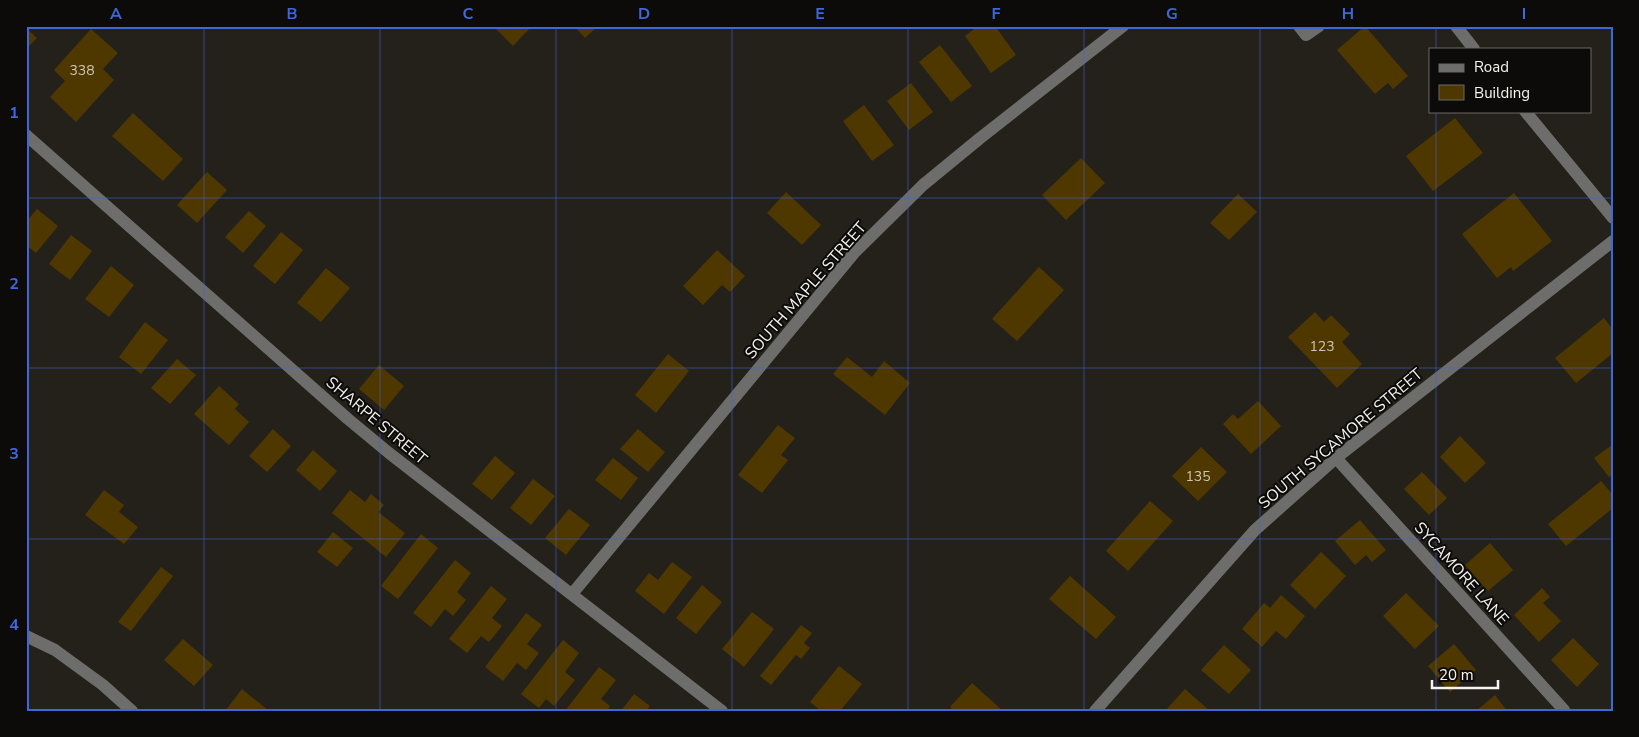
<svg xmlns="http://www.w3.org/2000/svg" width="1639" height="737" font-family="'Nunito Sans',sans-serif">
<rect width="100%" height="100%" fill="#24211b"/>
<!-- building -->
<g fill="#4f3800">
<polygon points="493,26 532,26 513,46"/>
<polygon points="574,26 598,26 585,38"/>
<polygon points="978,26 995,26 1016,55 991,73 965,36"/>
<polygon points="1365,26 1408,76 1393,89 1388,83 1375,94 1337,50"/>
<polygon points="26,28 37,38 26,49"/>
<polygon points="91,29 118,53 103,69 114,80 76,122 50,97 65,81 54,70"/>
<polygon points="940,45 972,86 951,102 919,62"/>
<polygon points="911,83 933,112 909,130 887,101"/>
<polygon points="864,105 894,145 872,161 843,121"/>
<polygon points="133,113 183,159 163,181 112,136"/>
<polygon points="1455,118 1483,153 1433,191 1406,156"/>
<polygon points="1081,158 1105,183 1066,220 1042,195"/>
<polygon points="207,172 227,190 197,223 177,205"/>
<polygon points="786,192 821,225 802,245 767,213"/>
<polygon points="1514,193 1552,241 1513,271 1511,267 1497,278 1462,234"/>
<polygon points="1238,194 1257,212 1229,240 1210,223"/>
<polygon points="37,209 58,226 36,253 26,245 26,222"/>
<polygon points="249,211 266,226 243,253 225,237"/>
<polygon points="281,232 303,250 275,284 253,266"/>
<polygon points="71,235 92,251 70,280 49,264"/>
<polygon points="717,250 745,276 730,292 722,285 703,305 683,286"/>
<polygon points="111,266 134,285 109,317 85,299"/>
<polygon points="1039,267 1064,290 1017,341 992,319"/>
<polygon points="326,268 350,288 321,322 297,303"/>
<polygon points="1315,312 1324,322 1331,315 1350,334 1342,342 1362,364 1337,388 1288,337"/>
<polygon points="1604,318 1613,330 1613,353 1576,383 1555,358"/>
<polygon points="145,322 168,340 141,374 119,357"/>
<polygon points="668,354 689,371 656,413 635,395"/>
<polygon points="847,357 872,377 884,361 910,383 885,415 833,374"/>
<polygon points="177,359 196,375 170,404 151,388"/>
<polygon points="379,365 404,386 384,410 359,389"/>
<polygon points="219,386 239,404 235,409 249,422 229,445 194,414"/>
<polygon points="1258,401 1281,426 1251,454 1223,424 1233,414 1238,419"/>
<polygon points="778,425 795,438 781,455 788,460 762,493 738,475"/>
<polygon points="273,429 291,446 267,472 249,456"/>
<polygon points="638,429 665,452 648,472 620,449"/>
<polygon points="1460,436 1486,463 1465,483 1440,457"/>
<polygon points="1612,445 1613,474 1609,477 1594,458"/>
<polygon points="1201,447 1227,472 1198,501 1172,476"/>
<polygon points="313,450 337,471 320,491 296,470"/>
<polygon points="495,456 515,473 492,500 472,484"/>
<polygon points="613,458 638,478 621,500 595,480"/>
<polygon points="1422,472 1447,498 1429,515 1404,489"/>
<polygon points="533,479 555,496 531,525 510,508"/>
<polygon points="1601,481 1613,495 1613,508 1566,546 1548,524"/>
<polygon points="104,490 124,505 119,512 138,527 124,544 85,515"/>
<polygon points="350,490 365,502 371,494 384,505 378,512 405,533 386,557 332,513"/>
<polygon points="1150,501 1173,521 1128,571 1106,551"/>
<polygon points="569,509 590,525 566,555 545,538"/>
<polygon points="1360,520 1386,550 1372,562 1366,555 1355,565 1335,541"/>
<polygon points="333,532 353,548 337,567 317,552"/>
<polygon points="421,534 438,548 398,599 381,586"/>
<polygon points="1490,543 1513,570 1488,591 1465,565"/>
<polygon points="1321,552 1346,576 1315,609 1290,585"/>
<polygon points="455,560 471,573 457,592 466,600 453,616 445,609 431,627 413,613"/>
<polygon points="672,562 692,577 664,614 635,591 649,573 658,580"/>
<polygon points="161,567 173,576 131,631 118,622"/>
<polygon points="1070,576 1116,617 1096,639 1049,599"/>
<polygon points="702,585 722,602 696,634 676,618"/>
<polygon points="491,586 507,599 492,618 502,626 489,642 481,636 467,653 449,639"/>
<polygon points="1542,588 1550,597 1543,603 1561,621 1539,642 1514,615"/>
<polygon points="1406,593 1439,626 1415,649 1383,616"/>
<polygon points="1281,595 1305,616 1286,639 1276,631 1262,647 1242,629 1264,603 1270,608"/>
<polygon points="752,612 774,629 744,667 722,649"/>
<polygon points="526,613 542,625 527,644 539,653 526,670 517,663 503,681 485,667"/>
<polygon points="801,625 812,633 804,643 810,648 801,659 796,655 771,685 760,676"/>
<polygon points="1573,638 1599,664 1577,687 1551,660"/>
<polygon points="183,639 213,665 194,686 164,660"/>
<polygon points="563,640 579,653 565,672 575,680 554,706 546,699 539,708 521,694"/>
<polygon points="1454,644 1476,670 1450,692 1428,666"/>
<polygon points="1224,645 1251,670 1229,694 1201,670"/>
<polygon points="839,666 862,684 840,711 821,711 810,702"/>
<polygon points="599,667 616,680 601,699 610,706 607,711 565,711"/>
<polygon points="972,683 1003,711 953,711 950,707"/>
<polygon points="242,689 269,711 225,711"/>
<polygon points="1185,689 1210,711 1165,711"/>
<polygon points="634,694 650,706 646,711 621,711"/>
<polygon points="1495,695 1507,711 1476,711"/>
</g>
<g fill="none" stroke-linecap="round" stroke-linejoin="round">
<!-- minor -->
<g stroke="#6d6e6b" stroke-width="12">
<polyline points="1299,26 1306,35 1319,26"/>
<polyline points="1456,26 1474,49"/>
<polyline points="1525,111 1613,218"/>
<polyline points="26,135 348,419 389,453 722,711"/>
<polyline points="1336,458 1564,710"/>
<polyline points="572,594 855,252 923,185 979,139 1123,26"/>
<polyline points="26,636 55,650 103,685 132,711"/>
<polyline points="1095,711 1255,530 1336,458 1613,241"/>
</g>
</g>
<!-- grid -->
<path fill="none" stroke="#3e67dc" stroke-width="1" stroke-opacity="0.55" d="M204,26V711M380,26V711M556,26V711M732,26V711M908,26V711M1084,26V711M1260,26V711M1436,26V49M1436,111V711M26,198H1613M26,368H1613M26,539H1613"/>
<g text-anchor="middle" stroke-width="4" stroke-linejoin="round" paint-order="stroke">
<!-- number labels -->
<g font-size="14" fill="#ccc5b4">
<text x="82" y="75">338</text>
<text x="1322" y="351">123</text>
<text x="1198" y="481">135</text>
</g>
<!-- street labels -->
<g font-size="16" fill="#f6f4f0" stroke="#0c0b09">
<text transform="translate(805 290) rotate(-49)" y="6">SOUTH MAPLE STREET</text>
<text transform="translate(377 420) rotate(40)" y="6">SHARPE STREET</text>
<text transform="translate(1340 438) rotate(-40)" y="6">SOUTH SYCAMORE STREET</text>
<text transform="translate(1462 573) rotate(48)" y="6">SYCAMORE LANE</text>
</g>
</g>
<!-- border -->
<rect width="1639" height="737" fill="none" stroke="#0c0b09" stroke-width="55"/>
<!-- legend -->
<rect x="1429" y="48" width="162" height="65" fill="#0c0b09" stroke="#6a6865"/>
<rect x="1439" y="64" width="25" height="8" fill="#6d6e6b" stroke="#6a6865"/>
<text x="1474" y="72" font-size="15" fill="#f6f4f0">Road</text>
<rect x="1439" y="85" width="25" height="15" fill="#4f3800" stroke="#6a6865"/>
<text x="1474" y="98" font-size="15" fill="#f6f4f0">Building</text>
<!-- scale -->
<path d="M1432 680v8h66v-8" fill="none" stroke="#f6f4f0" stroke-width="2.5"/>
<text x="1439" y="680" font-size="15" fill="#f6f4f0" stroke="#0c0b09" stroke-width="4" paint-order="stroke">20 m</text>
<rect x="28" y="28" width="1584" height="682" fill="none" stroke="#3e67dc" stroke-width="2"/>
<g font-size="16" text-anchor="middle" font-weight="bold" fill="#3e67dc">
<text x="116" y="19">A</text>
<text x="292" y="19">B</text>
<text x="468" y="19">C</text>
<text x="644" y="19">D</text>
<text x="820" y="19">E</text>
<text x="996" y="19">F</text>
<text x="1172" y="19">G</text>
<text x="1348" y="19">H</text>
<text x="1524" y="19">I</text>
<text x="14" y="118">1</text>
<text x="14" y="289">2</text>
<text x="14" y="459">3</text>
<text x="14" y="630">4</text>
</g>
</svg>
